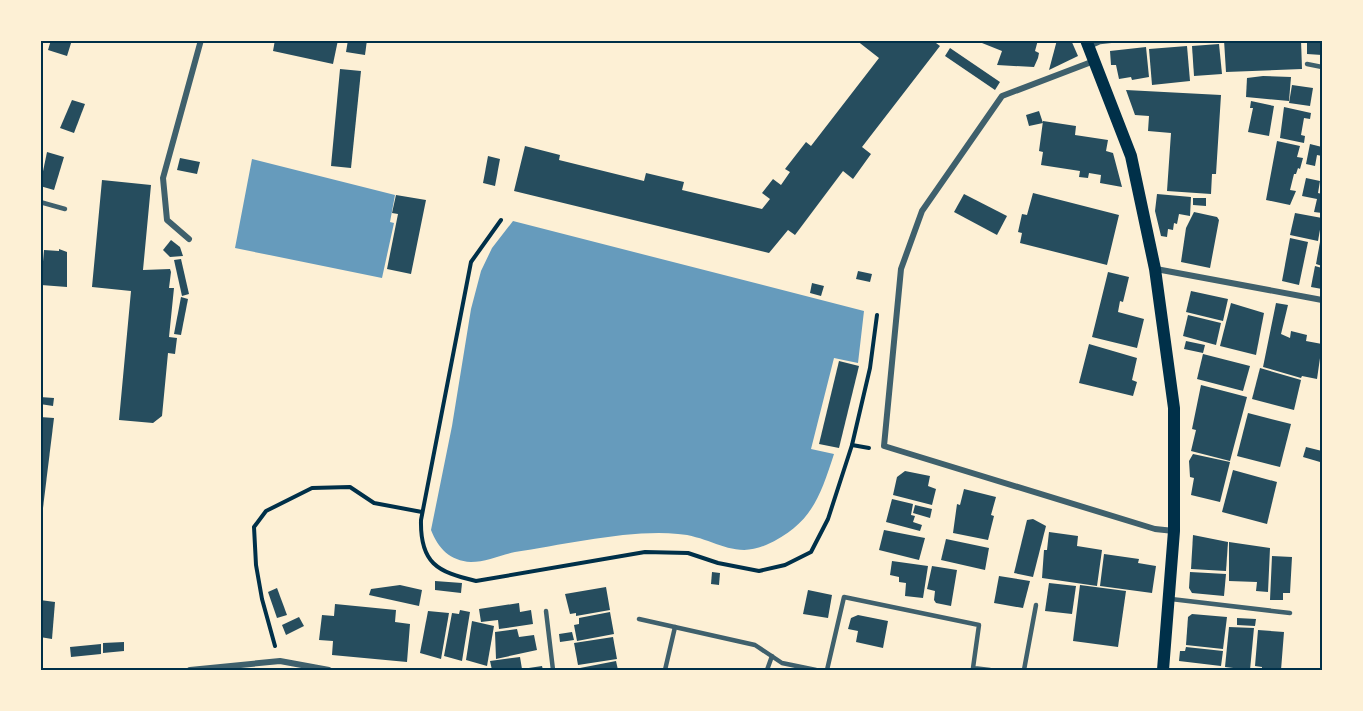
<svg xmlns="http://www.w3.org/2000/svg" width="1363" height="711" font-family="'Nunito Sans',sans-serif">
<rect width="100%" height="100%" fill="#fdf0d5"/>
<!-- water -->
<g fill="#669bbc">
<polygon points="252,159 395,195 390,222 394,223 382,278 235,248"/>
<path d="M513,221L864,311L858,363L834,358L811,449L834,454C820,497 811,525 766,545C733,560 711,536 678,534C631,529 563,545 515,552C501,555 485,562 471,562C450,561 438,548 431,530L452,426L471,309L481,271L492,248Z"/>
</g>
<!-- building -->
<g fill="#264d5e">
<polygon points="51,40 72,40 67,56 48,50"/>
<polygon points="275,40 338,40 333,64 273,51"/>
<polygon points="348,40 367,40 365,55 346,52"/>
<polygon points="856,40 932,40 940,46 862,147 871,154 853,179 843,171 795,235 788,230 769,253 514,191 525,146 560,155 559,160 644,181 646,173 684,182 682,190 762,209 770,199 762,193 773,179 781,185 790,172 785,169 806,142 811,146 879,58"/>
<polygon points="1038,40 1035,51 1039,53 1038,58 1034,67 997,65 1002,51 977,41"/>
<polygon points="1057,40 1071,40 1078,56 1049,70"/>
<polygon points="1224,40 1301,40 1302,69 1226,72"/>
<polygon points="1307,40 1322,40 1322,55 1307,54"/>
<polygon points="1219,44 1222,74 1194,76 1192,46"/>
<polygon points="1187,46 1190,81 1152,85 1149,49"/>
<polygon points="1146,47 1149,77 1132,80 1131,77 1119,79 1116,65 1111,65 1110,51"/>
<polygon points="950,48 1000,82 995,90 945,56"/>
<polygon points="340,69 361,71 351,168 331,166"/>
<polygon points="1263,76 1291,77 1289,101 1246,97 1247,78"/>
<polygon points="1292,85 1313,88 1310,106 1289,103"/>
<polygon points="1126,90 1221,95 1216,174 1212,174 1211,194 1167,191 1171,133 1148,131 1149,116 1135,115"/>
<polygon points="72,100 85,104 74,133 60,128"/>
<polygon points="1251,101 1274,106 1269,136 1248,132 1253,108 1250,108"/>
<polygon points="1284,107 1311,113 1310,119 1304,118 1301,135 1305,136 1304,143 1280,138"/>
<polygon points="1039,111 1043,123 1029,126 1026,115"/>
<polygon points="1043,121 1076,126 1075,135 1108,140 1106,151 1113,153 1122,187 1100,183 1101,175 1089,173 1088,178 1079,177 1080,171 1041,165 1043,152 1039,151"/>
<polygon points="1277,141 1300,146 1297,157 1303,158 1300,169 1298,168 1296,174 1294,174 1290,190 1296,191 1290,205 1266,200"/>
<polygon points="1310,144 1322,147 1322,156 1317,155 1315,166 1306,164"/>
<polygon points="47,152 64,157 54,190 40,186"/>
<polygon points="488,156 500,159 495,186 483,183"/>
<polygon points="180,158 200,162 197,174 177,170"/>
<polygon points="1306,178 1320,181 1318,193 1322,194 1322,213 1314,212 1317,199 1302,196"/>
<polygon points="102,180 151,185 143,270 170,269 171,272 169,288 174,288 169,337 177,338 175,354 168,353 162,416 153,423 119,420 131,291 92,287"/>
<polygon points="1033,193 1119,215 1107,265 1020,243 1022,233 1018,232 1022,214 1027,215"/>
<polygon points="964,194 1007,216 997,235 954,212"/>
<polygon points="1157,194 1191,197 1190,216 1179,214 1177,224 1174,223 1173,230 1168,229 1167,237 1161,236 1155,211"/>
<polygon points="396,195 426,200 411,274 387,269 398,214 392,213"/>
<polygon points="1193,198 1206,198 1206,206 1193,205"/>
<polygon points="1194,212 1217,217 1219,220 1210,268 1181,262 1186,228"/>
<polygon points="1295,213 1322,218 1318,241 1290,235"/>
<polygon points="1290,238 1308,242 1299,285 1282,281"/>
<polygon points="171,240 180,247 183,256 170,257 163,250"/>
<polygon points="1320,242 1322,243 1322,266 1316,264"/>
<polygon points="59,249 67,252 67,287 41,285 44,250 59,251"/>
<polygon points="181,259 189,294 182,296 174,260"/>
<polygon points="1315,266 1322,268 1322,289 1311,287"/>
<polygon points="858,271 872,274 870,282 856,279"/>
<polygon points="1108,272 1129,277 1123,302 1120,301 1118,312 1144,319 1137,348 1092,337"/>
<polygon points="812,283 824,286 821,296 810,293"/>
<polygon points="1191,291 1228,299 1223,321 1186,312"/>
<polygon points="181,297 188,299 181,335 174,334"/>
<polygon points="1231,303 1264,313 1256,355 1220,346"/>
<polygon points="1276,303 1288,305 1281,334 1290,338 1291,331 1307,335 1306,341 1322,344 1317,379 1302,376 1301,378 1263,367"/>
<polygon points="1188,315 1221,323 1216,345 1183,336"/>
<polygon points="1186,341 1205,345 1203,353 1184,349"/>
<polygon points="1089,344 1137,358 1132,380 1137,382 1133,396 1079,383"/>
<polygon points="1203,354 1250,366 1243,391 1197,379"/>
<polygon points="839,361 859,366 839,448 819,444"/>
<polygon points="1260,368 1301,380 1294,410 1252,399"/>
<polygon points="1201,385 1247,397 1230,461 1191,451 1196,430 1192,429"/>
<polygon points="40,397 54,398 53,406 40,404"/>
<polygon points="1248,413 1291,424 1280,467 1237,456"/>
<polygon points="40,417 54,418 42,516 40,516"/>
<polygon points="1306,447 1322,451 1320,462 1303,457"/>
<polygon points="1193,454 1230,462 1220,502 1191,495 1194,478 1190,477 1189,461"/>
<polygon points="1233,470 1277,482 1267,524 1222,512"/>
<polygon points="905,471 930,476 928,486 936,489 932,505 893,495 897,477"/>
<polygon points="964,489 996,497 991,515 994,516 988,540 953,533 957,504 960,505"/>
<polygon points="892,499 913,504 911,515 915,516 913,522 922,525 920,531 886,522"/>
<polygon points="915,505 932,509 930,518 913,513"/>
<polygon points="1033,519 1046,526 1033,577 1014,573 1027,520"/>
<polygon points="884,530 925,538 919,560 879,550"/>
<polygon points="1049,532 1078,536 1077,546 1102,550 1097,586 1042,578 1044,550 1047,550"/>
<polygon points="1193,535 1228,542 1226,571 1191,569"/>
<polygon points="946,539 989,548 985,570 941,560"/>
<polygon points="1229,542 1270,548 1268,592 1256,591 1257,582 1229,581"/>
<polygon points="1104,554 1139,559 1138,563 1156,566 1152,593 1100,586"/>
<polygon points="1272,556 1292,557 1290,593 1283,593 1283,600 1270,600"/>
<polygon points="892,561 928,566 923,598 905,596 906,583 899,582 899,577 890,575"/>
<polygon points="932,566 957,570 951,606 936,603 934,600 935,591 927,589"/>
<polygon points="712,572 720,573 719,585 711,584"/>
<polygon points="1190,572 1226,574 1224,596 1192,593 1189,588"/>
<polygon points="999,576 1030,581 1023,608 994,603"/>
<polygon points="435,581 462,583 461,593 435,590"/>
<polygon points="1049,583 1076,586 1072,614 1045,611"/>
<polygon points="400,585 422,590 419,606 369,595 371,589"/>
<polygon points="1080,585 1126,591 1118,647 1073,641"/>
<polygon points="606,587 610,610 576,616 576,613 570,614 565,594"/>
<polygon points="277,588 287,615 277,618 268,592"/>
<polygon points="808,590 832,595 828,618 803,614"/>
<polygon points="40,600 55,602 52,639 40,637"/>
<polygon points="519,603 520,612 531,610 533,624 499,629 498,620 481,622 479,609"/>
<polygon points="335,604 396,610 395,622 410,624 407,662 332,655 333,641 319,640 322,615 334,616"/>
<polygon points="460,610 470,612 462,661 444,656 452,613 459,614"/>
<polygon points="428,611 449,613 441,659 420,653"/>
<polygon points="610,612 614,634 577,641 574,625 579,624 579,618"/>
<polygon points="1192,614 1227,617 1223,649 1186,645 1188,617"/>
<polygon points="858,615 888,621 883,648 856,642 858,631 848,629 851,618"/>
<polygon points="299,617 304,626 286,635 282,625"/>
<polygon points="1237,618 1256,619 1255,626 1237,625"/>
<polygon points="472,621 494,626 487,666 466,660"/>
<polygon points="1229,627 1254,628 1250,670 1225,667"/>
<polygon points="517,629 519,637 534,635 537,650 496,659 495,632"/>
<polygon points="1258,630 1284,632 1281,670 1262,670 1262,667 1255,666"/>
<polygon points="572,632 574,640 560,642 559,634"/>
<polygon points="613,637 617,659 578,665 574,643"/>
<polygon points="124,642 124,651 103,653 103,643"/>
<polygon points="101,644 101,654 71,657 70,647"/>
<polygon points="1186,647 1223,651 1221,666 1179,661 1180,651 1185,651"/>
<polygon points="520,657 522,669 542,666 543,670 492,670 490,661"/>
<polygon points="616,661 618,670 580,670 580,668"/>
</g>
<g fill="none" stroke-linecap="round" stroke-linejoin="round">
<!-- path -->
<g stroke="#003049" stroke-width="4">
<path d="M501,220L471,262L421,520C420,563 437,572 476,581L645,552L688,553L718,563L759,571L785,565L811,552L828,519L852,445L870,368L877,315"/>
<polyline points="852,445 869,448"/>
<polyline points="275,646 262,599 256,565 254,527 266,511 312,488 350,487 374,503 422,512"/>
</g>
<!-- service -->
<g stroke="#3f606c" stroke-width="4.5">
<polyline points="1089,47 1100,42 1118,40"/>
<polyline points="1307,64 1322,67"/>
<polyline points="40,202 65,209"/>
<polyline points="1171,599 1290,613"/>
<polyline points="546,611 553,670"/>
<polyline points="639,619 755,645 782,663 816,670"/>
<polyline points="665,670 675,627"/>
<polyline points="767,670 772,656"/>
<polyline points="827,670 844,597 979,625 973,668 990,670"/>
<polyline points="1024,670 1036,605"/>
</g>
<!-- minor -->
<g stroke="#3f606c" stroke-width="6">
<polyline points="1094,61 1002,96 922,211 901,269 884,446 1155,529 1174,531"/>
<polyline points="189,239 167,220 163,178 201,40"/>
<polyline points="1156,269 1322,300"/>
<polyline points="190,670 280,661 329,670"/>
</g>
<!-- secondary -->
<polyline stroke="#003049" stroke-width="12" points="1086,40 1131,156 1155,269 1174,408 1174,531 1163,670"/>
</g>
<!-- border -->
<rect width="1363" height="711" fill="none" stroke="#fdf0d5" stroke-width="84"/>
<rect x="42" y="42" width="1279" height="627" fill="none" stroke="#003049" stroke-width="2"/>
</svg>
